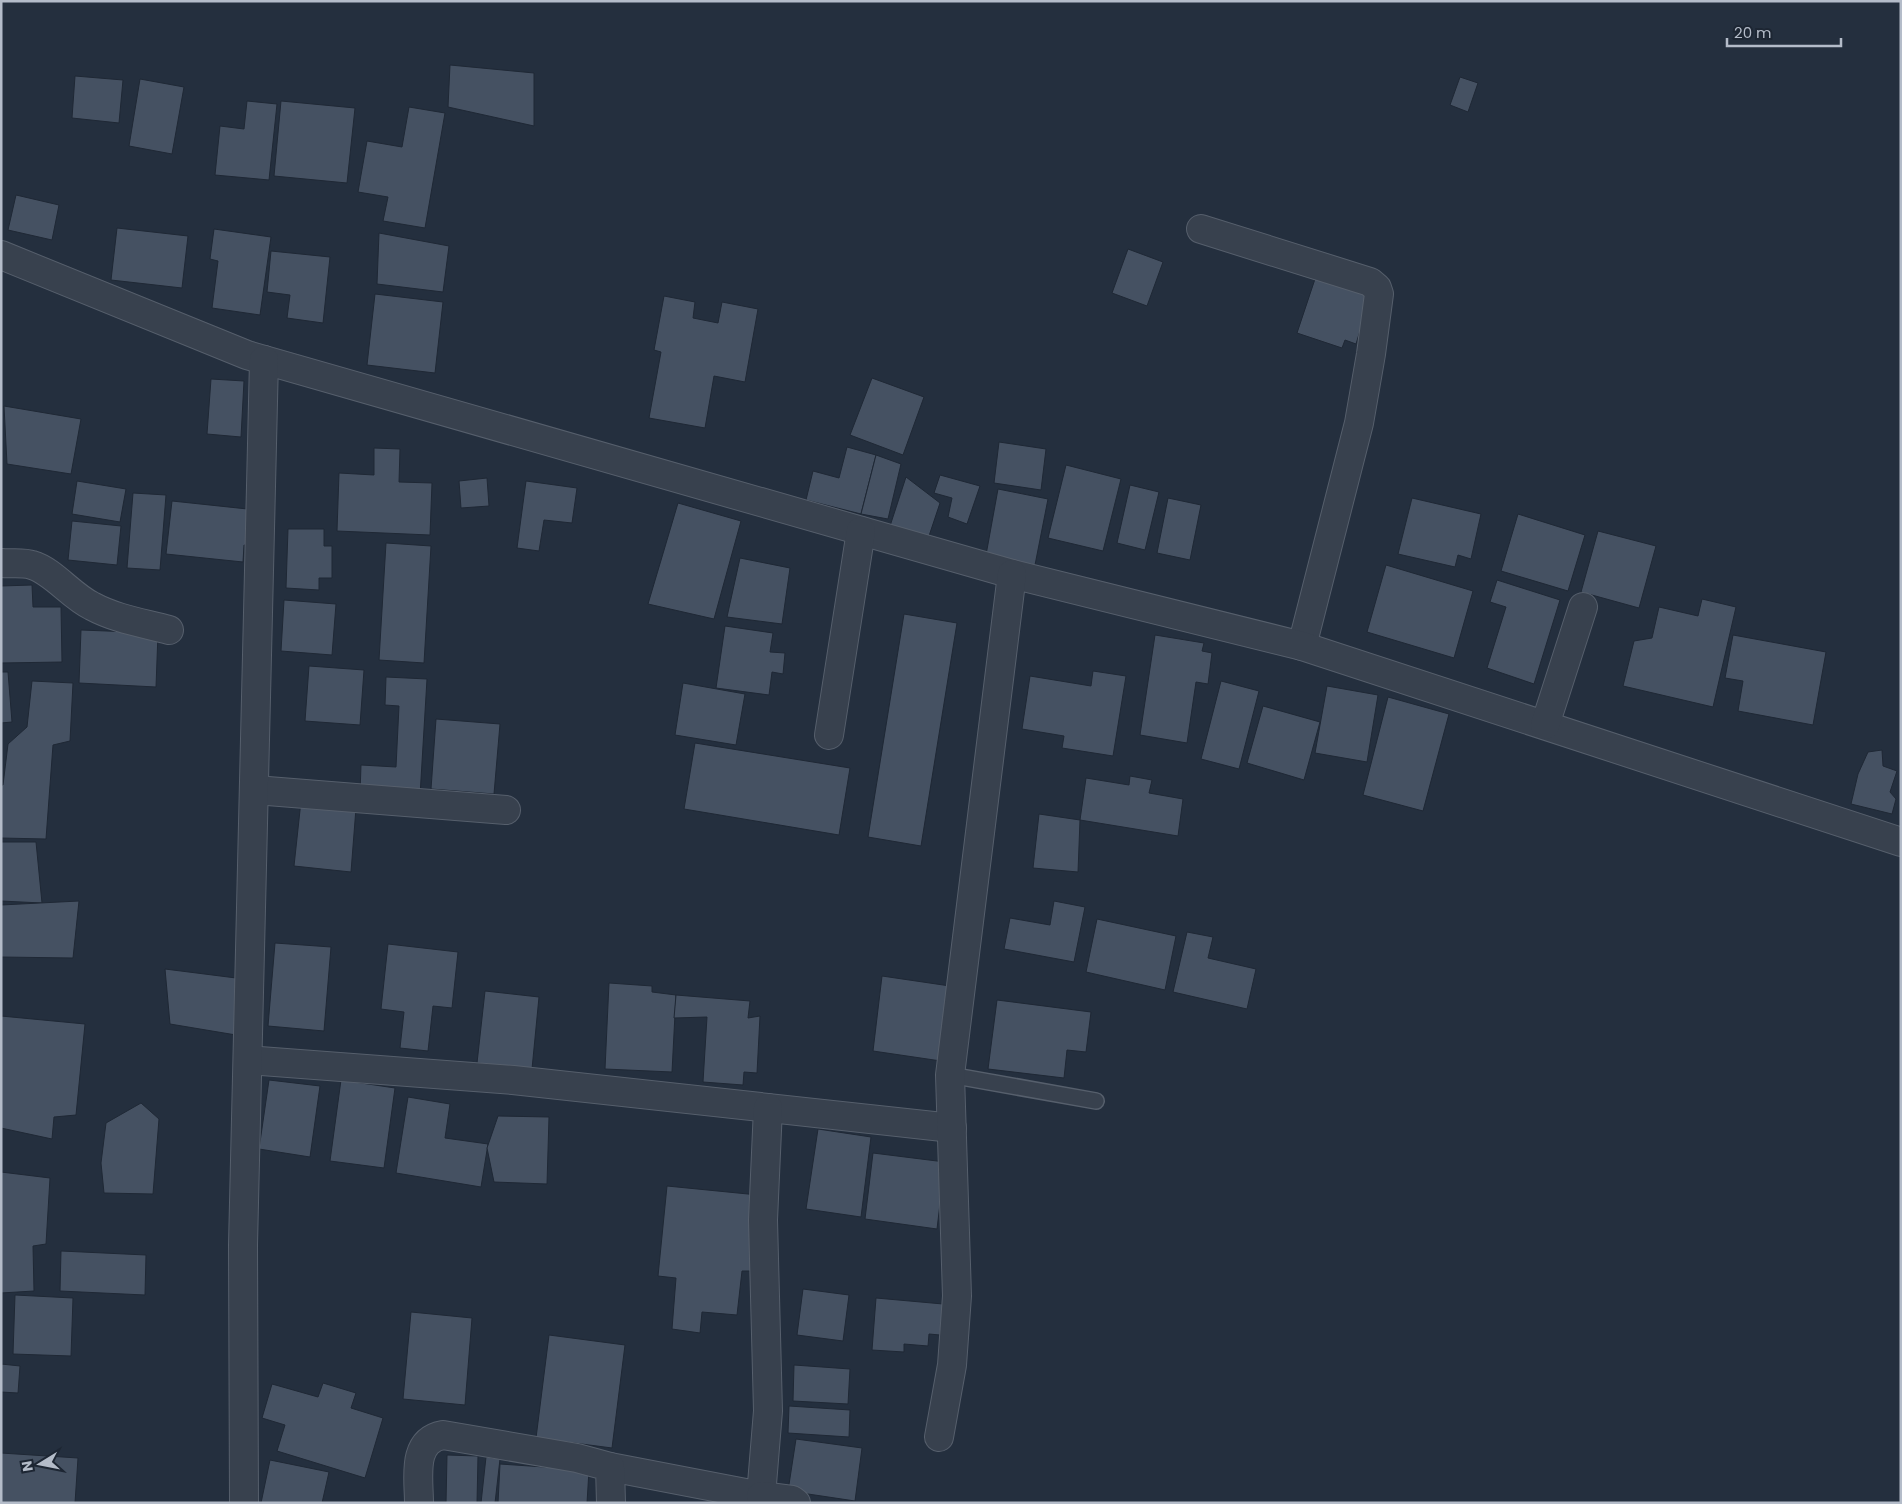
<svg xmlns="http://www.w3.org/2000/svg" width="1902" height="1504" font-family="Poppins,sans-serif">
<rect width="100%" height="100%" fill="#242f3e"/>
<!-- building -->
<g fill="#455162" stroke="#1f2835">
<polygon points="450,65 534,73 534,126 448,107"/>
<polygon points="75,76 123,80 119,123 72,118"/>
<polygon points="1460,77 1478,83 1468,112 1450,105"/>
<polygon points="140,79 184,87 172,154 129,146"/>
<polygon points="247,101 277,104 269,180 215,175 220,126 244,129"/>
<polygon points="281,101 355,108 347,183 274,176"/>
<polygon points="409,107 445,113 425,228 383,221 388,197 358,192 367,141 402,147"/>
<polygon points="16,195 59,205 52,240 8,230"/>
<polygon points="117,228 188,236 182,288 111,280"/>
<polygon points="214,229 271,237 260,315 212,308 218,261 210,259"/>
<polygon points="379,233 449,246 443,292 377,284"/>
<polygon points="1128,249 1163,262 1147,306 1112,293"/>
<polygon points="271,251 330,257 323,323 287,318 290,295 267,292"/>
<polygon points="1317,273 1372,291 1356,344 1345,340 1342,348 1297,333"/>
<polygon points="375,294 443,302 435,373 367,365"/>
<polygon points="664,296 695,302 693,318 718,323 722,302 758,309 745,382 714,376 705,428 649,418 661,352 654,350"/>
<polygon points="872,378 924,397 903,455 850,435"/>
<polygon points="211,379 244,381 241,437 207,434"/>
<polygon points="4,406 81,419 71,474 7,464"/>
<polygon points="999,442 1046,449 1041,490 994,483"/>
<polygon points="847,447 876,455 861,514 806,500 813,471 839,478"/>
<polygon points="374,448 400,449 399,482 432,483 430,535 337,531 339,473 374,475"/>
<polygon points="876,455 901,464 888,519 861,514"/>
<polygon points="1066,465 1121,479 1103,551 1048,538"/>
<polygon points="940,475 980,486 967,524 948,517 952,498 934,493"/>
<polygon points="906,477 940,503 928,539 890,526"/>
<polygon points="487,478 489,506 461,508 459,481"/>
<polygon points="77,481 126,489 120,522 72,514"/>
<polygon points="526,481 577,488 572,523 544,520 539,551 517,548"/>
<polygon points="1130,485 1159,492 1145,550 1117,543"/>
<polygon points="998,489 1048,499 1035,565 986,555"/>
<polygon points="133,493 166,495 160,570 127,568"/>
<polygon points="1168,498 1201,505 1190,560 1157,553"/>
<polygon points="1412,498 1481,514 1471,559 1458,555 1455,567 1398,554"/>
<polygon points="172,501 257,510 253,546 244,545 243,562 166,554"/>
<polygon points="678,503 741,521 714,619 648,604"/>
<polygon points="1518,514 1585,535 1568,591 1501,571"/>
<polygon points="72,521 121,526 117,565 68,560"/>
<polygon points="288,529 324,529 324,546 332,546 332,578 319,578 319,590 286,588"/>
<polygon points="1598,531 1656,546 1639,608 1581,592"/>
<polygon points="386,543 431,546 424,663 379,660"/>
<polygon points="740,558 790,568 782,624 727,617"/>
<polygon points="1386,565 1473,591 1454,658 1367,632"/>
<polygon points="1497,580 1560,600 1534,684 1487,668 1506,607 1490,602"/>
<polygon points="32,585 33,607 61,607 62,662 1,663 1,586"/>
<polygon points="1702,599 1736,607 1713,707 1623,686 1634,641 1652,638 1659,607 1698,616"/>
<polygon points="284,600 336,604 332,655 281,651"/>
<polygon points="904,614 957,623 921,846 868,837"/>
<polygon points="725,626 773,633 770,652 785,653 783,674 772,672 769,695 716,688"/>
<polygon points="81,630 158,633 156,687 79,683"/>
<polygon points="1155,635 1204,643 1202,651 1212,653 1208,684 1196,682 1187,743 1140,735"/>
<polygon points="1733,635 1826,652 1813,725 1738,711 1743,681 1725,678"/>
<polygon points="309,666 364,670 360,725 305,721"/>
<polygon points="1093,671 1126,676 1113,756 1062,748 1064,736 1022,729 1030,676 1091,686"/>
<polygon points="1,672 8,672 12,722 1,723"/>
<polygon points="386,677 427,679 420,796 360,794 361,765 396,767 399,706 385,705"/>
<polygon points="32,681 73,683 70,741 53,745 46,839 1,838 1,785 3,785 8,744 27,727"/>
<polygon points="1221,681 1259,691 1239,769 1201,759"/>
<polygon points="683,683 745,694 736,745 675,735"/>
<polygon points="1327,686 1378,695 1367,762 1315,753"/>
<polygon points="1388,697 1449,714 1423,811 1363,795"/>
<polygon points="1263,706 1320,722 1304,780 1247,763"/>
<polygon points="436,719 500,724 494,794 431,789"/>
<polygon points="695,743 850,768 839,835 684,809"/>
<polygon points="1882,750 1883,766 1897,771 1890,792 1896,799 1892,814 1851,804 1858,774 1868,752"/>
<polygon points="1130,776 1152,780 1149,793 1183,799 1178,836 1080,820 1086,778 1129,785"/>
<polygon points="301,801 356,808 351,872 294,866"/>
<polygon points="1039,814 1080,820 1078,872 1033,868"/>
<polygon points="1,842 36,842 42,903 1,901"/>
<polygon points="79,901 73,958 1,957 1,905"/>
<polygon points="1054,901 1085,907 1074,962 1004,949 1010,918 1050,925"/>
<polygon points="1097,919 1176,936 1165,990 1086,972"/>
<polygon points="1187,932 1213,937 1208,958 1256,969 1247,1009 1173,992"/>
<polygon points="275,943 331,947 324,1031 268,1026"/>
<polygon points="388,944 458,952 452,1008 433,1006 428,1051 400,1048 404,1012 381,1009"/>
<polygon points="165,969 244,979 242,1036 170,1024"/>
<polygon points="882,976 950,986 941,1061 873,1051"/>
<polygon points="609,983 652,986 652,992 676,995 672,1072 605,1069"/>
<polygon points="485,991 539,997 532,1069 477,1063"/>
<polygon points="676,995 750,1001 748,1018 760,1016 757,1073 744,1072 743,1085 703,1082 707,1017 674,1018"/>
<polygon points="997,1000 1091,1012 1086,1052 1067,1050 1064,1078 988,1069"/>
<polygon points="1,1016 85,1024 76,1115 54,1117 52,1139 1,1128"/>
<polygon points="269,1080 320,1086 310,1157 259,1149"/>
<polygon points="341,1080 395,1088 384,1168 330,1161"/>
<polygon points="408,1097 450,1104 445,1138 488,1144 481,1187 396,1173"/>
<polygon points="141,1103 159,1119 153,1194 104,1193 101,1163 106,1123"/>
<polygon points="498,1116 549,1117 547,1184 494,1182 487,1148"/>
<polygon points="818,1129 871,1137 861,1217 806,1209"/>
<polygon points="873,1153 945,1162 937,1229 865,1219"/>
<polygon points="1,1172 50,1178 46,1244 33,1246 34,1291 1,1293"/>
<polygon points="667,1186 758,1195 751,1271 742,1271 737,1315 702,1312 700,1333 672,1329 676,1278 658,1276"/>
<polygon points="61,1251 146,1255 145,1295 60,1291"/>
<polygon points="803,1289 849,1295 843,1341 797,1335"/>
<polygon points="15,1295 73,1298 71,1356 13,1354"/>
<polygon points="876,1298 943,1304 940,1335 929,1334 928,1346 904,1344 904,1352 872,1350"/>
<polygon points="411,1312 472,1318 465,1405 403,1399"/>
<polygon points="549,1335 625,1345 612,1448 536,1438"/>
<polygon points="1,1364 20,1366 18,1393 1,1392"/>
<polygon points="794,1365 850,1369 848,1404 793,1401"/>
<polygon points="323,1383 356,1393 351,1408 383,1418 365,1478 277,1451 285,1425 262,1418 272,1384 318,1397"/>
<polygon points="789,1406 850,1410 849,1437 788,1433"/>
<polygon points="796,1439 862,1448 855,1501 788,1491"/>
<polygon points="1,1453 78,1458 75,1503 1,1503"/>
<polygon points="447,1455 478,1456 477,1503 446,1503"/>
<polygon points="486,1457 500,1459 495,1503 481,1503"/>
<polygon points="270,1460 329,1472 322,1503 261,1503"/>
<polygon points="500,1464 589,1470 587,1503 498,1503"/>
</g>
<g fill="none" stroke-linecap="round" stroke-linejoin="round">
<!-- service casing -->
<g stroke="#565f6c" stroke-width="18">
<polyline id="service" points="950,1075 1096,1101"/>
</g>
<!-- minor casing -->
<g stroke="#565f6c" stroke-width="30">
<g id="minor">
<polyline points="1201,229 1370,282 1377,288 1379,294 1371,354 1359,423 1302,646"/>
<polyline points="1,255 247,355 1012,574 1302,646 1901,842"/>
<path d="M1,563C11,564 23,562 32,565C53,571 71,596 92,606C116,619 143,623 169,630"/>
<polyline points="1545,725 1583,607"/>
<polyline points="829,735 861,531"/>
<polyline points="255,790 506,810"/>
<polyline points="248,1060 513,1080 952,1128"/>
<polyline points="939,1437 952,1365 957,1296 950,1075 1012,574"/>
<polyline points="610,1467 761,1496 768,1411 763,1220 768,1108"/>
<polyline points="761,1496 792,1500 796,1503"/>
<polyline points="244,1503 243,1245 264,360"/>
<path d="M419,1503C419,1478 411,1441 443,1435L577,1458L610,1467L611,1503"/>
</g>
</g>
<!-- service -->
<use href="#service" stroke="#38414e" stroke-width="15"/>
<!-- minor -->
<use href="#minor" stroke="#38414e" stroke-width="28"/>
</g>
<!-- border -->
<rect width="1902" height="1504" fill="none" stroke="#b4bcc9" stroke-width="5"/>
<!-- north arrow -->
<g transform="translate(40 1464) rotate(260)" stroke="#1d2633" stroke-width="4" paint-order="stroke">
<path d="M0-4L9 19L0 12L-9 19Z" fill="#b4bcc9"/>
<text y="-8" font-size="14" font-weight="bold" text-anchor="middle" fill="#b4bcc9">N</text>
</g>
<!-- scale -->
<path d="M1727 38v8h114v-8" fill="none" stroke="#b4bcc9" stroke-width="2.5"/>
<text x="1734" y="38" font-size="15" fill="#b4bcc9" stroke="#1d2633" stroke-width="4" paint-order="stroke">20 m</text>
</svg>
